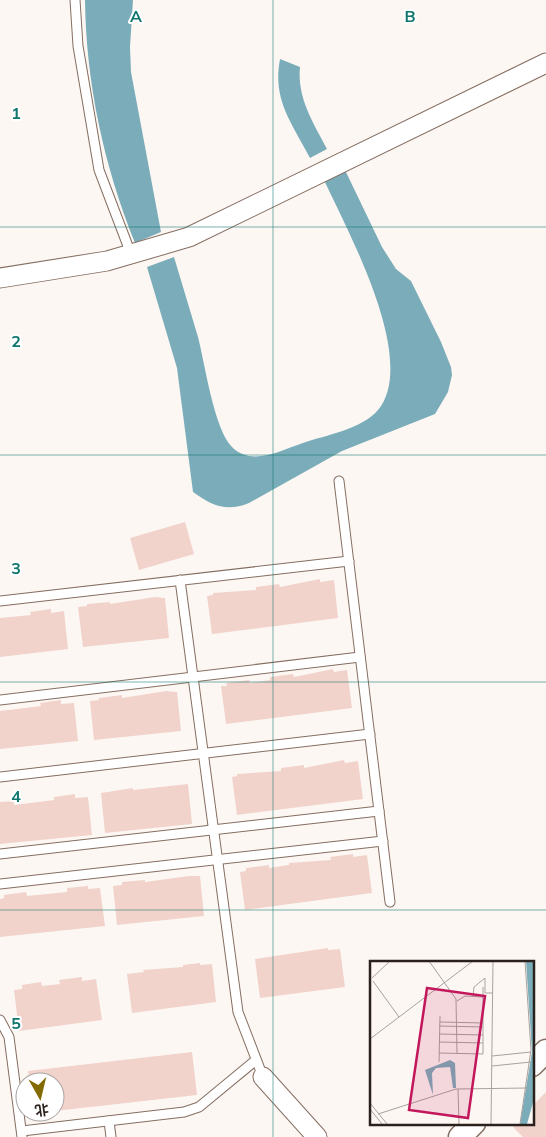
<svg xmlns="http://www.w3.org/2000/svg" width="546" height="1137" font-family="Mulish,'Noto Sans SC',sans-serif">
<rect width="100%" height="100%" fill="#fdf7f4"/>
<!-- water -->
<g fill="#7aadb9">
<path d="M85,0H133L130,47L131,72L161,232L135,243C104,166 86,83 85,0Z"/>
<path d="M280,59L300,67C297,98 313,122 327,149L310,158C292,123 272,100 280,59Z"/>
<path d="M345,170L382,247L396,269L411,281L441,342L451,367L452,375L448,392L435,414L342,451L249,503C227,512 212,506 193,492L177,368L147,267L174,257C182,284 190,310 198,337C205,364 214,429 232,447C252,467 281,450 303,443C326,435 362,429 378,410C419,360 347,230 324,180Z"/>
</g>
<!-- building -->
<g fill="#f1d3cb">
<polygon points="185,522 194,554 139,570 130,538"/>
<polygon points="320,579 320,582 334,580 338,618 212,634 207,596 213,595 213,593 256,590 256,587 279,584 280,587"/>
<polygon points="155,597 165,598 169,638 83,647 78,607 87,606 87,604 110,602 110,604"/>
<polygon points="51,609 51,613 64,611 68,649 0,657 0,618 31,615 30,612"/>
<polygon points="333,669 334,672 347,670 352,708 226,724 221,686 227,686 226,683 249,680 250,683 270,680 270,677 293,674 294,677"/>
<polygon points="166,691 177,692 181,731 94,740 90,701 99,700 99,698 122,695 122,698"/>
<polygon points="61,700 61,704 74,703 78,741 0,749 0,711 41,706 40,703"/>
<polygon points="344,760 345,763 358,761 363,799 237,815 232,777 237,776 237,774 281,771 281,768 304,765 304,768"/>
<polygon points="188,784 192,824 105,833 101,793 133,788 133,790"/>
<polygon points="75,794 75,798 88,797 92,835 0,844 0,802 14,801 14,805 54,800 54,797"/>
<polygon points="353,854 353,857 367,855 372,893 245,910 240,872 246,871 246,868 269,865 269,868 289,865 289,863 331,860 330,857"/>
<polygon points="189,876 200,876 204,916 117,925 113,886 122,885 122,882 145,880 145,882"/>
<polygon points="88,886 88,889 100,888 105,926 0,937 0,899 4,898 4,895 26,892 27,896 67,892 67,888"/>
<polygon points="328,948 328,950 340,949 345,987 260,998 255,959"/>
<polygon points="200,963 200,965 212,964 216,1002 132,1013 127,974 144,972 143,970 183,967 183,965"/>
<polygon points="82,977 82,981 96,979 102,1020 19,1031 14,990 22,989 22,985 41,982 42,986 60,984 59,980"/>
<polygon points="192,1052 197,1095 55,1111 55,1082 30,1082 28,1071"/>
<polygon points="546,1092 546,1137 523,1137 513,1127 516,1123 532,1123 532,1106"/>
</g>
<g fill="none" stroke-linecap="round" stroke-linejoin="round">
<!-- service casing -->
<g stroke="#856e61" stroke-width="11">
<g id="service">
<polyline points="75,0 78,46 99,170 131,254"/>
<polyline points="339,481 390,902"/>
<polyline points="180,580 238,1012 263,1077"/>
<polyline points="0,601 349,561"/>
<polyline points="0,700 360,657"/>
<polyline points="0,777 370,734"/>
<polyline points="0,854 379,811"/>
<polyline points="0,884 383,841"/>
<polyline points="0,1020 9,1037 22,1137"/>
<polyline points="109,1121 111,1137"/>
<polyline points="22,1131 184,1112 199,1107 256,1060"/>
</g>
</g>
<!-- minor casing -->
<g stroke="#856e61" stroke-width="21">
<g id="minor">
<polyline points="0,278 107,261 189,237 546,63"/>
<polyline points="263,1077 317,1137"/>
</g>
</g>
<!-- tertiary casing -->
<g stroke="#856e61" stroke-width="25">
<g id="tertiary">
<polyline points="532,1065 546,1051"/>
<polyline points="460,1137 474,1123"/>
</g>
</g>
<!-- service -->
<use href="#service" stroke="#fff" stroke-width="9"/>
<!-- minor -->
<use href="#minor" stroke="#fff" stroke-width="19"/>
<!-- tertiary -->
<use href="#tertiary" stroke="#fff" stroke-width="22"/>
</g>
<!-- grid -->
<path fill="none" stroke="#0f766e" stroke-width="1" stroke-opacity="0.55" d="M273,0V1137M0,227H546M0,455H546M0,682H546M0,910H546"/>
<!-- overview -->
<g transform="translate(370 961)">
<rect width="164" height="164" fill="#fdf7f4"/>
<path d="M156,0H164V138L157,163H150L162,91ZM80,99L85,102L86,127H83L80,106L66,107L62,112L63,134L55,109Z" fill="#7aadb9"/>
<path fill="none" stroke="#a9a19e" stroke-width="1" d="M59,0L86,38L87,92M2,17L20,0M115,17V32H123M3,20L29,56M103,35L104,26L115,17M87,40L95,35L113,36M70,61L113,62M69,65L113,66M69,73L113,74M0,78L103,0M69,81L113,82M69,92L113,93V26M122,95L161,91M69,101L70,55M122,105L161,101M88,128L89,163M0,142L17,163M0,148L12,163M8,153L86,128L158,127M121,163L123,0M150,163L161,89L155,0"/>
<path fill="#c2185b" fill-opacity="0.15" stroke="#c2185b" stroke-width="2.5" d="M57,27L115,35L98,157L39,149Z"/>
<rect width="164" height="164" fill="none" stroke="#2b211c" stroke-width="2.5"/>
</g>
<g font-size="16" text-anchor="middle" font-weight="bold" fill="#0f766e" stroke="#fff" stroke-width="4" stroke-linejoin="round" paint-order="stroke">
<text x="136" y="22">A</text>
<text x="410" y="22">B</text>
<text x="16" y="119">1</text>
<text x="16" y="347">2</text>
<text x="16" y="574">3</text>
<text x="16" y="802">4</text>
<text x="16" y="1029">5</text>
</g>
<!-- north arrow -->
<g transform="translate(40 1097) rotate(172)"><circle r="24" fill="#ffffff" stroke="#aaa6a4"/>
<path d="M0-4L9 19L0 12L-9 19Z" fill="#846a03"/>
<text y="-8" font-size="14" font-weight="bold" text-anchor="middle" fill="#2b211c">北</text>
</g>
</svg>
